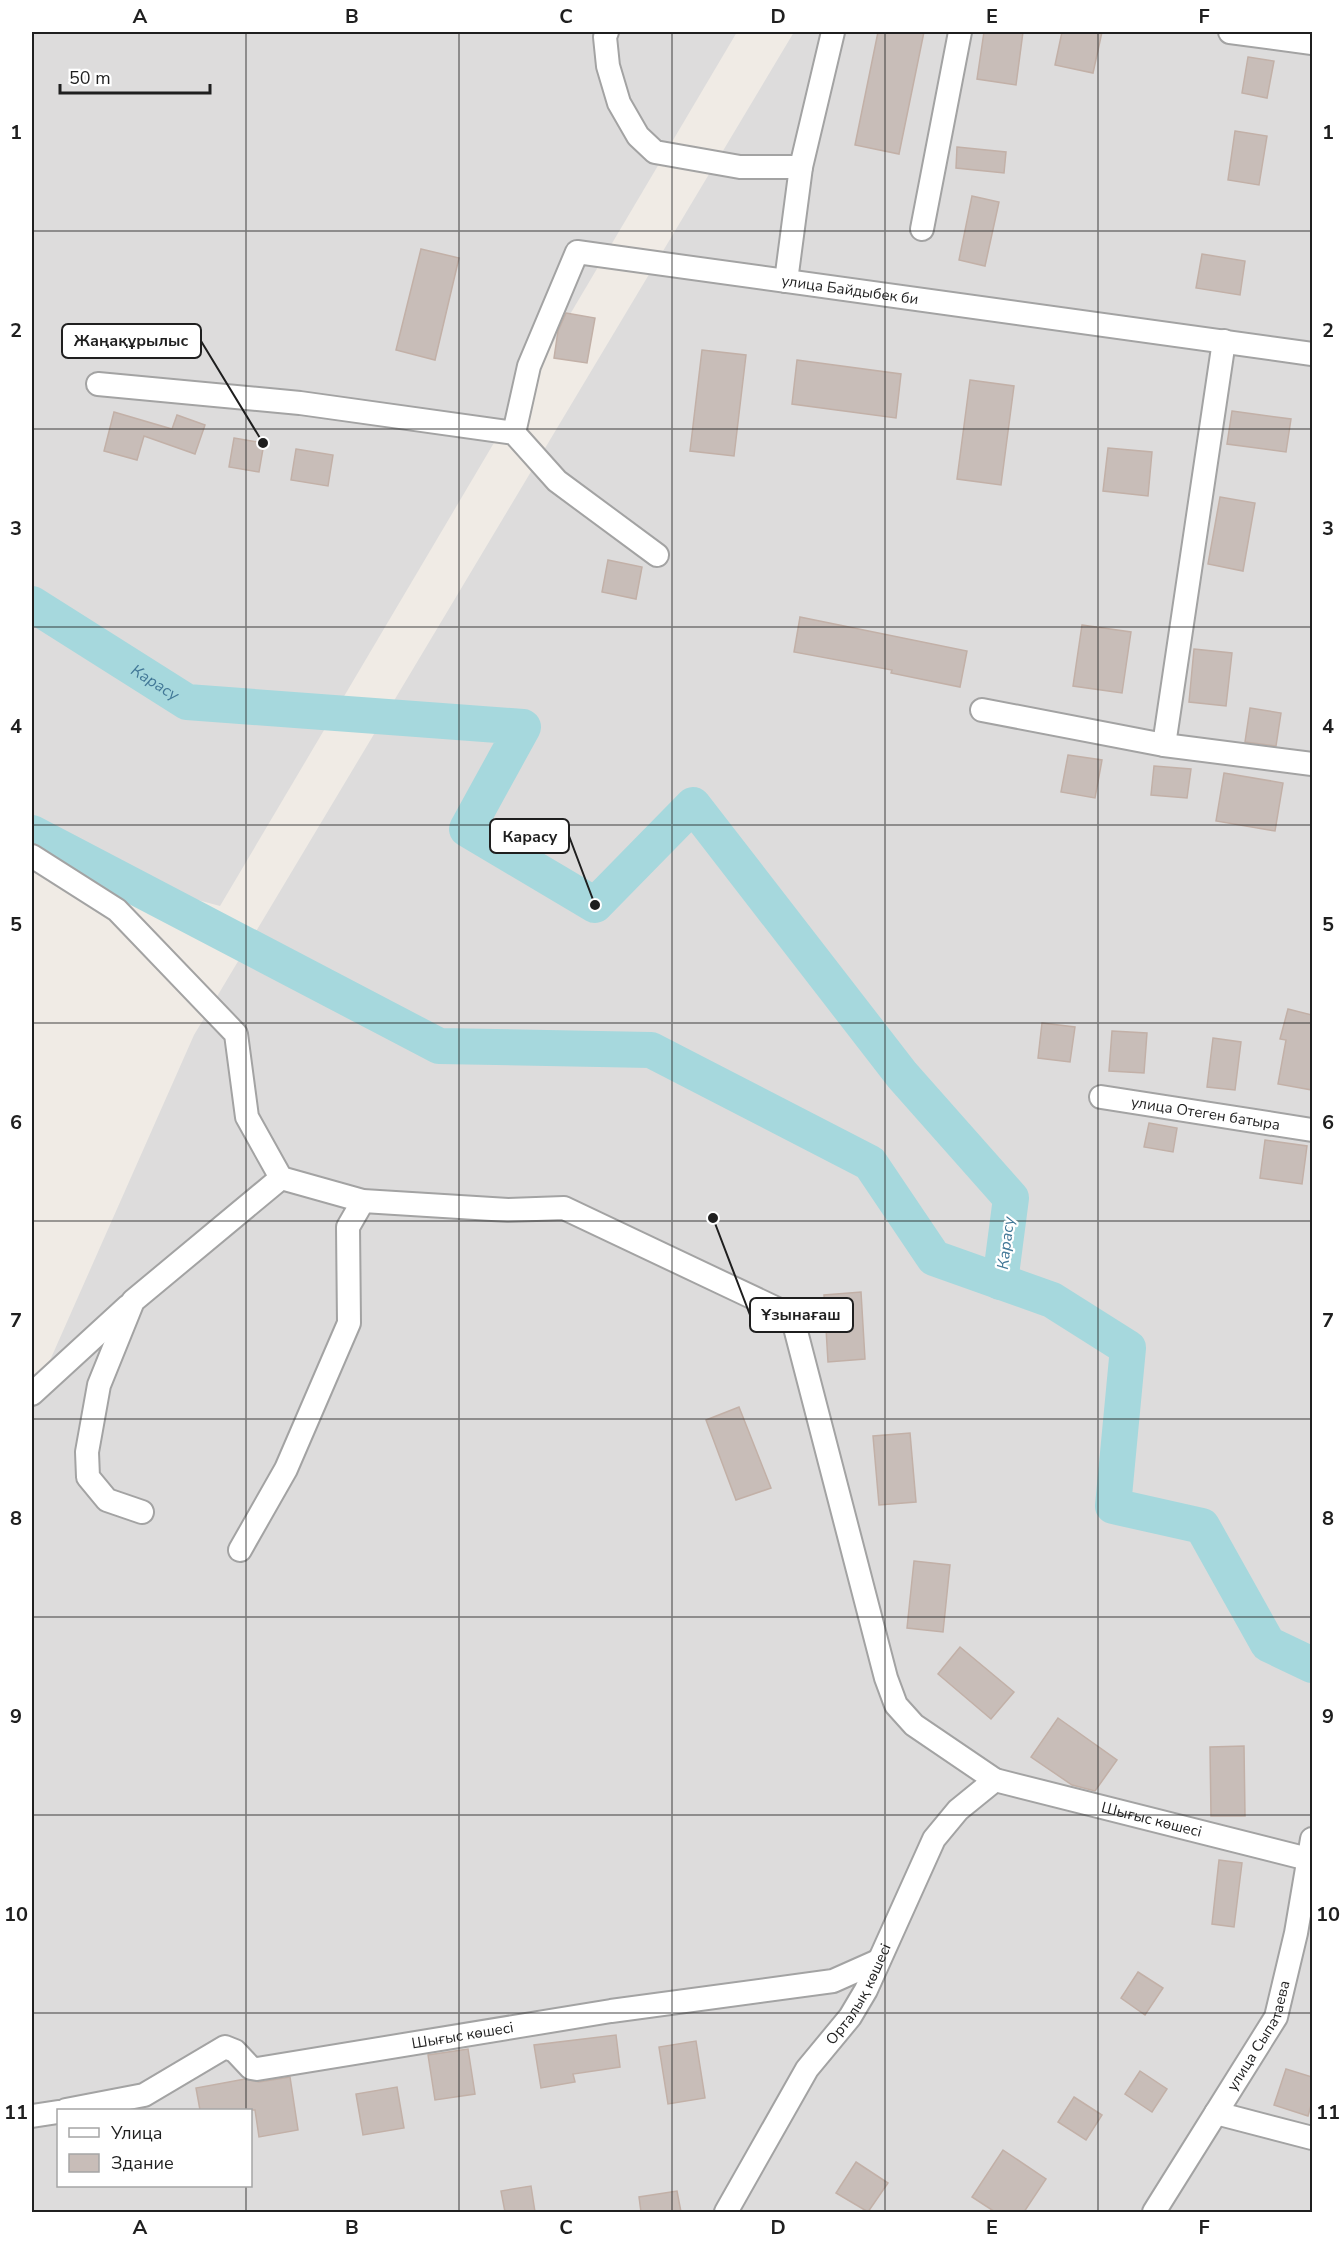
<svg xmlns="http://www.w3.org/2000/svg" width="1344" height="2244" font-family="'Nunito Sans',sans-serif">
<rect width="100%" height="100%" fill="#f0ebe5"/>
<!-- residential -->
<g fill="#dddcdc" fill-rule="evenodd">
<polygon points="32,32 737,32 220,906 32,855"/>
<path d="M794,32H1312V2212H32V1401L194,1035ZM58,2110H250V2186H58Z"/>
</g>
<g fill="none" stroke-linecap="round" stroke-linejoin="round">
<!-- river -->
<g stroke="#a6d8dd" stroke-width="36">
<path id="s1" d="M32,604L187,702L523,727L467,829L595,905L693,805L902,1075L1011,1198L1000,1282"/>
<polyline points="32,833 439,1046 651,1050 870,1163 934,1258 1052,1300 1128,1348 1113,1506 1202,1526 1268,1644 1312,1665"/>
</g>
</g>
<!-- building -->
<g fill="#c8bdb8" stroke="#c2b0a7" stroke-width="1.5">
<polygon points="878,32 924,32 899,154 855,145"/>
<polygon points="984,32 1023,32 1016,85 977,79"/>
<polygon points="1062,32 1102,32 1093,73 1055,65"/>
<polygon points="1248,57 1274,61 1267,98 1242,93"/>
<polygon points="1235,131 1267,136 1259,185 1228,180"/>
<polygon points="957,147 1006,152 1004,173 956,168"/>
<polygon points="972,196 999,202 985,266 959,260"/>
<polygon points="421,249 459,258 435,360 396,350"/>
<polygon points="1202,254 1245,261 1240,295 1196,288"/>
<polygon points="566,313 595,318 587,363 554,358 558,331"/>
<polygon points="702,350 746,355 734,456 690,451"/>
<polygon points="797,360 901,374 896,418 792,404"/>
<polygon points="970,380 1014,386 1001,485 957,479"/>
<polygon points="1232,411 1291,419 1286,452 1227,444"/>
<polygon points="114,412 172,429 177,415 205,425 195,454 144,436 137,460 104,451"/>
<polygon points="234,438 264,443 259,472 229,467"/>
<polygon points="1108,448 1152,452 1148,496 1103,491"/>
<polygon points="296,449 333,455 328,486 291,480"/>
<polygon points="1220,497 1255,503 1243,571 1208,564"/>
<polygon points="608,560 642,567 636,599 602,592"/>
<polygon points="800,617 967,651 960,687 891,673 892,670 794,652"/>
<polygon points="1082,625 1131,632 1122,693 1073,686"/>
<polygon points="1194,649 1232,653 1226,706 1189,702"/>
<polygon points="1250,708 1281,713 1276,746 1245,742"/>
<polygon points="1068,755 1102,760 1095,798 1061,792"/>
<polygon points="1154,766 1191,769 1187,798 1151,795"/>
<polygon points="1224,773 1283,783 1275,831 1216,821"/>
<polygon points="1288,1009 1312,1015 1312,1090 1278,1084 1286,1040 1280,1039"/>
<polygon points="1042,1023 1075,1027 1070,1062 1038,1058"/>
<polygon points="1112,1031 1147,1033 1144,1073 1109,1071"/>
<polygon points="1213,1038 1241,1042 1235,1090 1207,1087"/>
<polygon points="1149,1123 1177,1128 1173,1152 1144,1147"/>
<polygon points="1265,1140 1307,1146 1302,1184 1260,1178"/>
<polygon points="861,1292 865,1359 828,1362 824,1295"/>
<polygon points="739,1407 771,1488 736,1500 706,1420"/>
<polygon points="910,1433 916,1502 879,1505 873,1436"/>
<polygon points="914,1561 950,1565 943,1632 907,1628"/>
<polygon points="960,1647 1014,1692 991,1719 938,1674"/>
<polygon points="1058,1718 1117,1760 1095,1791 1072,1785 1031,1757"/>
<polygon points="1244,1746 1245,1816 1211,1816 1210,1747"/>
<polygon points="1219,1860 1242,1863 1234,1927 1212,1924"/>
<polygon points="1138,1972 1163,1988 1145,2015 1121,1998"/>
<polygon points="616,2035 620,2067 573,2074 575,2082 541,2088 534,2045"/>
<polygon points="696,2041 705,2098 668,2104 659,2047"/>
<polygon points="468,2049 475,2094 435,2100 428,2055"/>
<polygon points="1286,2069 1312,2077 1312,2102 1308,2116 1274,2105"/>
<polygon points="1140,2071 1167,2089 1152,2112 1125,2094"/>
<polygon points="290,2077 298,2130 259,2137 255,2110 200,2110 196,2088 245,2079 259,2082"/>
<polygon points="397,2087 404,2128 363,2135 356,2094"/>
<polygon points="1074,2097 1102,2115 1086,2140 1058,2122"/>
<polygon points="1003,2150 1046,2179 1024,2212 995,2212 972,2197"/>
<polygon points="856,2162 888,2183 868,2212 836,2193"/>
<polygon points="531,2186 535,2212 505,2212 501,2191"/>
<polygon points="677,2191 681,2212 641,2212 639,2197"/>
</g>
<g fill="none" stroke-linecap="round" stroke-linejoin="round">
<!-- minor casing -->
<g stroke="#a3a3a3" stroke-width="26">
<g id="minor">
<polyline points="607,32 605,37 608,66 619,103 638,136 655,152 740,167 801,167"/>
<polyline points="1230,32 1312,43"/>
<polyline points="922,229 960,32"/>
<polyline points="786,281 801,167 833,32"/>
<polyline points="98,384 300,403 514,433 557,481 657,555"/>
<path id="s2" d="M514,433L529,366L577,252L1312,354"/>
<polyline points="982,710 1164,745 1312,764"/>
<polyline points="1164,745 1224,341"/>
<path id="s3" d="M32,856L117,910L236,1034L247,1117L281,1178L363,1201L508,1210L564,1208L792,1316L886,1678L896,1705L914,1725L995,1780L1308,1859"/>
<path id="s4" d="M1101,1097L1312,1130"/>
<polyline points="32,1394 128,1306"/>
<polyline points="142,1512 107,1500 88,1477 87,1452 99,1385 133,1301 281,1178"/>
<polyline points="240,1550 286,1469 349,1323 348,1227 363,1201"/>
<path id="s5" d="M66,2110L144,2095L225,2047L235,2051L251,2068L257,2069L611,2011L833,1981L878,1961"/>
<polyline points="1216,2113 1312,2138"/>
<polyline points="32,2116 58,2112"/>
<path id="s6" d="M726,2212L807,2069L850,2017L866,1990L934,1839L958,1810L995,1780"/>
<path id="s7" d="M1154,2212L1276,2017L1296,1933L1312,1839"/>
</g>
</g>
<!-- minor -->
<use href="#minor" stroke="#fff" stroke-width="22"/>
</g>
<!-- grid -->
<path fill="none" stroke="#1f1f1f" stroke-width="1.5" stroke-opacity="0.55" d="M246,32V2110M459,32V2212M672,32V2212M885,32V2212M1098,32V2212M32,231H1312M32,429H1312M32,627H1312M32,825H1312M32,1023H1312M32,1221H1312M32,1419H1312M32,1617H1312M32,1815H1312M32,2013H1312M246,2186V2212"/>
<g text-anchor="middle" stroke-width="4.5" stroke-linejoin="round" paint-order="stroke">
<!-- street labels -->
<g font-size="15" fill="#1f1f1f" stroke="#fff">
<text dy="5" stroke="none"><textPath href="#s2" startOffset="468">улица Байдыбек би</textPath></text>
<text dy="5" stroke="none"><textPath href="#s4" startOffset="106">улица Отеген батыра</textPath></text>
<text dy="5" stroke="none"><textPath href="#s3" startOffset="1654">Шығыс көшесі</textPath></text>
<text dy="5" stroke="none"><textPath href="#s6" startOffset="256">Орталық көшесі</textPath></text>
<text dy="5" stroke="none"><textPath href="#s5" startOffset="422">Шығыс көшесі</textPath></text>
<text dy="5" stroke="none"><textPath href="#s7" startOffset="206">улица Сыпатаева</textPath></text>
</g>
<!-- water labels -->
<g font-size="16" font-style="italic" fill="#427897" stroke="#fff">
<text dy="6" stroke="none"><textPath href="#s1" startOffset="146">Карасу</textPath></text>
<text transform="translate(1005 1243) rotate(-83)" y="6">Карасу</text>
</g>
</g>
<!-- callouts -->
<path fill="none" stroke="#1f1f1f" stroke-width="2" d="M263 443L201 341M595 905L569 836M713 1218L750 1315"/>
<g fill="#1f1f1f" stroke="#fff" stroke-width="2">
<circle cx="263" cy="443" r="6"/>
<circle cx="595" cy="905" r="6"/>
<circle cx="713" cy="1218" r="6"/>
</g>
<g fill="#fff" stroke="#1f1f1f" stroke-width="2">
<rect x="62" y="324" width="139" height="34" rx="6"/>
<rect x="490" y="819" width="79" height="34" rx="6"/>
<rect x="750" y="1298" width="103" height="34" rx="6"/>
</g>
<g font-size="16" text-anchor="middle" font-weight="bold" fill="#1f1f1f">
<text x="131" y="346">Жаңақұрылыс</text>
<text x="530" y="842">Карасу</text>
<text x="801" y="1320">Ұзынағаш</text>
</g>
<!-- border -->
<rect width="1344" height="2244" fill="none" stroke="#ffffff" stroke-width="66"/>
<!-- legend -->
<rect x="57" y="2109" width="195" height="78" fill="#ffffff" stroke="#a5a5a5" stroke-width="1.5"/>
<rect x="69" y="2128" width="30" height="9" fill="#ffffff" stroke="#a5a5a5" stroke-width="1.5"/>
<text x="111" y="2139" font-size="18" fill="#1f1f1f">Улица</text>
<rect x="69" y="2154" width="30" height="18" fill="#c8bdb8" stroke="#a5a5a5" stroke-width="1.5"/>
<text x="111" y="2169" font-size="18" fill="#1f1f1f">Здание</text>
<!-- scale -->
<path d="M60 84v9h150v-9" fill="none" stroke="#1f1f1f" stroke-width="3"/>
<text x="69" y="84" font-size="18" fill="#1f1f1f" stroke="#ffffff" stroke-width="4.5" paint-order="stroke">50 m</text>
<rect x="33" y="33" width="1278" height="2178" fill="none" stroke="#1f1f1f" stroke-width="2"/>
<g font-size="20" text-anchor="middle" font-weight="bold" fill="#1f1f1f">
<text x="140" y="23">A</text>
<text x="352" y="23">B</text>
<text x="566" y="23">C</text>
<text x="778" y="23">D</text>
<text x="992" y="23">E</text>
<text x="1204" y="23">F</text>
<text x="16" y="139">1</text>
<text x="1328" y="139">1</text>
<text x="16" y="337">2</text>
<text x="1328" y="337">2</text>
<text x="16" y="535">3</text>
<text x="1328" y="535">3</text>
<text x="16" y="733">4</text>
<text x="1328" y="733">4</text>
<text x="16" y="931">5</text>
<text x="1328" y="931">5</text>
<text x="16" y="1129">6</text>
<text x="1328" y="1129">6</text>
<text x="16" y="1327">7</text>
<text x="1328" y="1327">7</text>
<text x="16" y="1525">8</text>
<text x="1328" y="1525">8</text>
<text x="16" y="1723">9</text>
<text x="1328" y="1723">9</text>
<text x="16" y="1921">10</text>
<text x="1328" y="1921">10</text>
<text x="16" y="2119">11</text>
<text x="1328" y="2119">11</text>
<text x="140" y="2234">A</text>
<text x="352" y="2234">B</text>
<text x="566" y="2234">C</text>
<text x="778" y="2234">D</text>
<text x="992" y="2234">E</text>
<text x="1204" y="2234">F</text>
</g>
</svg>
